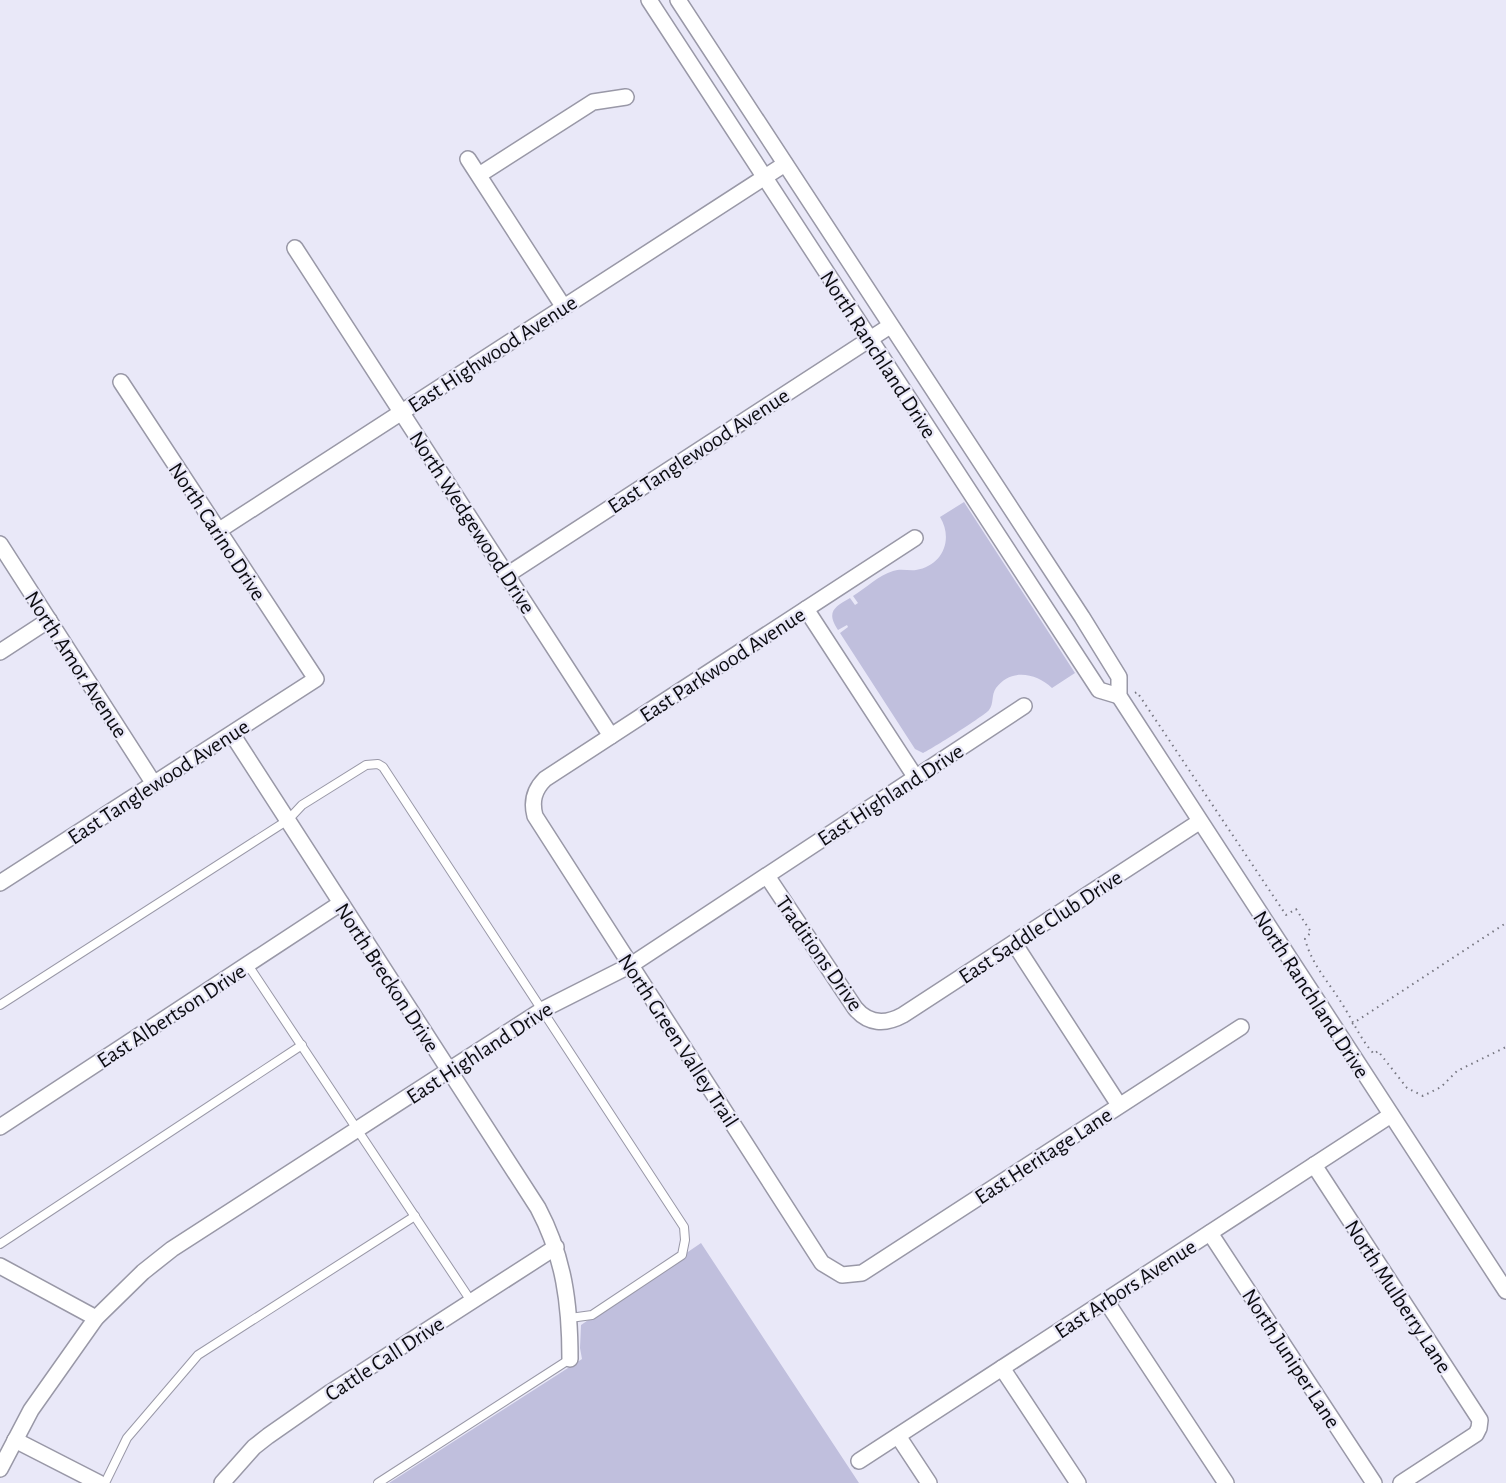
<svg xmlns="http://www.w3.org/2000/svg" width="1506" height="1483" font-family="'Alegreya Sans',sans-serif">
<rect width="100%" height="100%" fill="#e9e8f8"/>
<!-- green -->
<g fill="#c0bfdd">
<path d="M964,502L1075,673L1052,688C1036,673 1011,668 996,688C991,695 994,704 989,710C984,716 930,750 923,753L915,749L840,633L848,627L847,625L838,630C826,612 834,607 850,598L855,605L858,603L853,596C866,588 879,575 893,571C901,568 908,571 916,570C942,566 954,540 940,517Z"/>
<polygon points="701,1243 859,1483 389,1483 582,1359 580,1348 581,1325"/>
</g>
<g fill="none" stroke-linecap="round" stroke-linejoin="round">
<!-- lane casing -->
<g stroke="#9998a7" stroke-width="10">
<g id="lane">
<polyline points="248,965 471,1301"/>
<polyline points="0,1005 288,820 302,805 366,765 378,764 383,767 684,1227 685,1240 682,1255 592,1315 570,1318"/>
<polyline points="0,1244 302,1045"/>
<polyline points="105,1483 127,1438 198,1355 415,1216"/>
<polyline points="378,1483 570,1359"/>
</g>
</g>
<!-- street casing -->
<g stroke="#9998a7" stroke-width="18">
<g id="street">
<polyline points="649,0 1099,690 1119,696"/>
<polyline points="678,0 1082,617 1119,677 1119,696 1506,1291"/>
<polyline points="468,159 563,306"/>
<polyline points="479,175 593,102 626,97"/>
<polyline points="295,248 611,736"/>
<polyline points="218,531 785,164"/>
<path d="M915,538L545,779C534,790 531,801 535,816L822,1263L842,1275L862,1273L1241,1027"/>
<polyline points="0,544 154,784"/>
<polyline points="507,575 890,326"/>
<polyline points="806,609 916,778"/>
<polyline points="0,652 49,620"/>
<path d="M232,734L538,1208C564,1257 570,1304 570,1359"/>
<path d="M767,876L855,1008C868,1024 885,1025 903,1015L1199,822"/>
<polyline points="0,883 316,679 121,382"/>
<polyline points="1014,943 1119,1105"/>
<polyline points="0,1127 341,903"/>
<polyline points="1314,1165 1480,1420 1479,1428 1476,1434 1401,1483"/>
<polyline points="1210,1233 1374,1483"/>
<polyline points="0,1266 96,1318"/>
<polyline points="1106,1301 1226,1483"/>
<polyline points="1002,1368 1078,1483"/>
<polyline points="898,1436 929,1483"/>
<polyline points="15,1440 99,1483"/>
<polyline points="859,1461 1391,1115"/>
<polyline points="0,1469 31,1410 96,1318 143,1272 172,1249 542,1010 631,965 1024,706"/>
<polyline points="222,1483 254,1447 268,1436 331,1392 556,1247"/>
</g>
</g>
<!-- path -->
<g stroke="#777781" stroke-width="2" stroke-dasharray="1.5 4.5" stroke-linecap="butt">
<path d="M1135,693L1137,692L1286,915L1296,909L1311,932L1305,939C1312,966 1330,983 1344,1007C1354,1023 1361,1040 1374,1054L1378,1051L1407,1088L1423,1096L1441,1087L1457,1071L1506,1047"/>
<polyline points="1352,1024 1506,923"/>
</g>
<!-- lane -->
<use href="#lane" stroke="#fff" stroke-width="8"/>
<!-- street -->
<use href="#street" stroke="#fff" stroke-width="15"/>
</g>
<g text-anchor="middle" stroke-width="4.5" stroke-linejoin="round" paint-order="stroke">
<!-- street labels -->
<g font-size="22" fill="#0c0c11" stroke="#e9e8f8">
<text transform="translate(492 353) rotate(-33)" y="8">East Highwood Avenue</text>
<text transform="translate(879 354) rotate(57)" y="8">North Ranchland Drive</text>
<text transform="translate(698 450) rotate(-33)" y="8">East Tanglewood Avenue</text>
<text transform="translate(473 522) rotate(57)" y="8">North Wedgewood Drive</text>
<text transform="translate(218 531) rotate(57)" y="8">North Carino Drive</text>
<text transform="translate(77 664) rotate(57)" y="8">North Amor Avenue</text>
<text transform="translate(722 664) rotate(-33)" y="8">East Parkwood Avenue</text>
<text transform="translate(158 781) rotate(-33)" y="8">East Tanglewood Avenue</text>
<text transform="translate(890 794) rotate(-33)" y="8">East Highland Drive</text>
<text transform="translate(1040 926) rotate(-33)" y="8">East Saddle Club Drive</text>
<text transform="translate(820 953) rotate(55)" y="8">Traditions Drive</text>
<text transform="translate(388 977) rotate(57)" y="8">North Breckon Drive</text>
<text transform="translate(1312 994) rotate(57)" y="8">North Ranchland Drive</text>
<text transform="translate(171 1015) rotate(-33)" y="8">East Albertson Drive</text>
<text transform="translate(679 1040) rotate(57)" y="8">North Green Valley Trail</text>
<text transform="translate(479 1052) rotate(-33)" y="8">East Highland Drive</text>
<text transform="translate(1043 1155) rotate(-33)" y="8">East Heritage Lane</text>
<text transform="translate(1125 1288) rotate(-33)" y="8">East Arbors Avenue</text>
<text transform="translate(1399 1296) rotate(57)" y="8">North Mulberry Lane</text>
<text transform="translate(384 1358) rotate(-33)" y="8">Cattle Call Drive</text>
<text transform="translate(1292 1358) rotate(57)" y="8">North Juniper Lane</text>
</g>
</g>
</svg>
